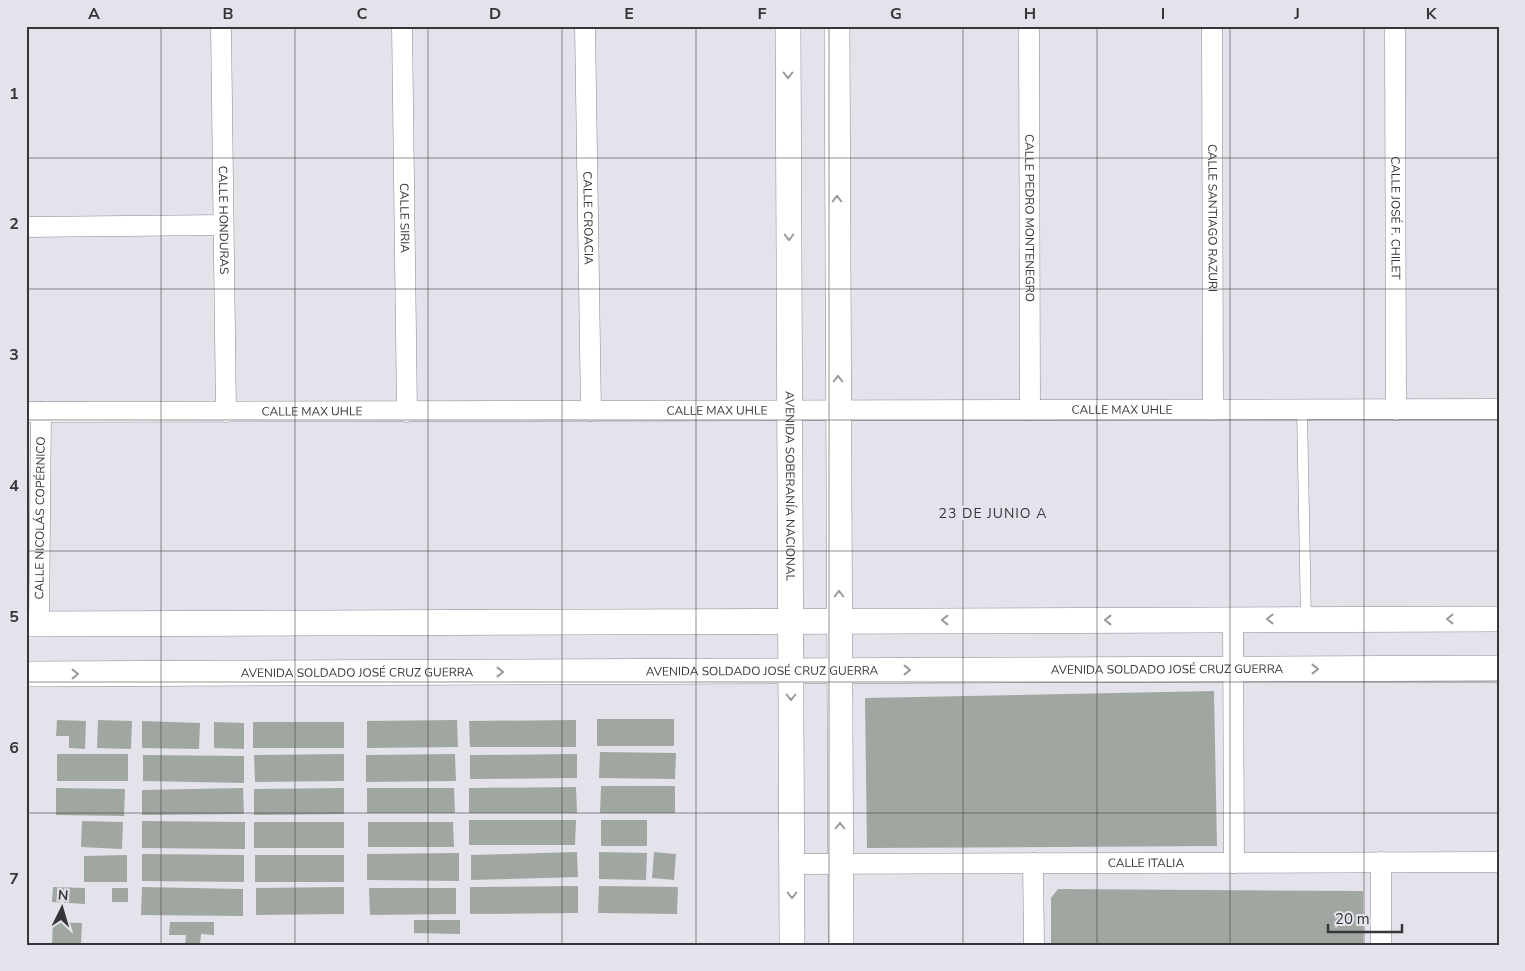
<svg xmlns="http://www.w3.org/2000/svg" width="1525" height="971" font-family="'Nunito Sans',sans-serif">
<rect width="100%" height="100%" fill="#e4e3ec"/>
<!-- pitch -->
<polygon fill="#b2afce" points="26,26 28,26 27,214 26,214"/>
<!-- building -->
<g fill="#a0a7a0">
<polygon points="1214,691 1217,846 867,848 865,698"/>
<rect x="597" y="719" width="77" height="27"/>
<polygon points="57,720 86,721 85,749 69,748 69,736 56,736"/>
<polygon points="98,720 132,721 131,749 97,748"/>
<polygon points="457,720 458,747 367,748 367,721"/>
<polygon points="576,720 576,747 470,747 469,721"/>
<polygon points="142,721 200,723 199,749 142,748"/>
<polygon points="214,722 244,723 244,749 214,748"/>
<rect x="253" y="722" width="91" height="26"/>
<polygon points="600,752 676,753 675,779 599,778"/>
<rect x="57" y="754" width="71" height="27"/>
<polygon points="344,754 344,781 255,782 254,755"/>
<polygon points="455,754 456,781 366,782 366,755"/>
<polygon points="577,754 577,778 470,779 470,755"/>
<polygon points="143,755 244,756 244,783 143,781"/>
<polygon points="601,786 675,786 675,813 600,813"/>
<polygon points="576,787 577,813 469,813 469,788"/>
<polygon points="56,788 125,789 124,816 56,815"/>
<polygon points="243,788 244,814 142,815 142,790"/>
<polygon points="344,788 344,814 254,815 254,789"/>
<polygon points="367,788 454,788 455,813 367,813"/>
<polygon points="469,820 576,820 575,845 469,845"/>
<rect x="601" y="820" width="46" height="26"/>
<polygon points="82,821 123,822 122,849 81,847"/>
<polygon points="142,821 245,822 245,849 142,848"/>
<rect x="254" y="822" width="90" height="26"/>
<polygon points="368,822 453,822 454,847 368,847"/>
<polygon points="577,852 578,877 471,880 471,855"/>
<polygon points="599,852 647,853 646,880 599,879"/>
<polygon points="654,852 676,854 674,880 652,878"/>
<polygon points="459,853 459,881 367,880 367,854"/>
<polygon points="142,854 244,855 244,882 142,881"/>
<polygon points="127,855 127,882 84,882 84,856"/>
<rect x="255" y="855" width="89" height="27"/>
<polygon points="578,886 578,913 470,914 470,887"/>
<polygon points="599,886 678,887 677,914 598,913"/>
<polygon points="53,887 85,888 85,904 52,902"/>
<polygon points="142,887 243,889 243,916 141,915"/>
<polygon points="344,887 344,914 256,915 256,888"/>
<rect x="112" y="888" width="16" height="14"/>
<polygon points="369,888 456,888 456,914 370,915"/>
<polygon points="1058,889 1363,891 1363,945 1051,945 1051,898"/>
<polygon points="414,920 460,920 460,934 414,933"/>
<polygon points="53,922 82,923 81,945 52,945"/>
<polygon points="170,922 214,922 214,935 201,934 200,945 185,945 186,935 169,935"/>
</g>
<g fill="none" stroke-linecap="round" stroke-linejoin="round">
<!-- service casing -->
<g stroke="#8a8992" stroke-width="11">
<polyline id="service" points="1302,410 1306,619"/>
</g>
<!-- minor casing -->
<g stroke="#8a8992" stroke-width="21">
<g id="minor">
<path id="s1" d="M221,26L226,412"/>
<path id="s2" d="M402,26L407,412"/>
<path id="s3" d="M585,26L591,411"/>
<path id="s4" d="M1029,26L1030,410"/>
<path id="s5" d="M1212,26L1213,410"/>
<path id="s6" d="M1395,26L1396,410"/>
<polyline points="26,227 223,225"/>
<path id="s7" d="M26,412L1499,409"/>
<polyline points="1233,620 1234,863"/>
<path id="s8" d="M39,624L41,412"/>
<polyline points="1381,862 1381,945"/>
<polyline points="1033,863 1034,945"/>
<path id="s9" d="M792,864L1499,862"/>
</g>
</g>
<!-- tertiary casing -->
<g stroke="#8a8992" stroke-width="26">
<g id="tertiary">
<path id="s10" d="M788,26L792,945"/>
<polyline points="837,26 841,945"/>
<polyline points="26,624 1499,619"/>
<path id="s11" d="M26,674L1499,668"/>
</g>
</g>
<!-- service -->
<use href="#service" stroke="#fff" stroke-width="10"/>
<!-- minor -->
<use href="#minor" stroke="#fff" stroke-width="20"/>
<!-- tertiary -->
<use href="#tertiary" stroke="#fff" stroke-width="25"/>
</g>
<!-- one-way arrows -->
<defs><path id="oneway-chevron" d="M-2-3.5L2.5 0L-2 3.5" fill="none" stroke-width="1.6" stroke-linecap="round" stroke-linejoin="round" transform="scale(1.25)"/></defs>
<g stroke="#9a9a9c">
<use href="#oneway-chevron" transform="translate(788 75) rotate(90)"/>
<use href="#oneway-chevron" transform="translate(837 199) rotate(-90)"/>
<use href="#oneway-chevron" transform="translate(789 237) rotate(90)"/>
<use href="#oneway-chevron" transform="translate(838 379) rotate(-90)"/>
<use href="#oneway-chevron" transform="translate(839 594) rotate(-90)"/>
<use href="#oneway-chevron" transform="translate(1270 619) rotate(180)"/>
<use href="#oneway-chevron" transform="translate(1450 619) rotate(180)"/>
<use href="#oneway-chevron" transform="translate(945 620) rotate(180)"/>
<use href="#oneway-chevron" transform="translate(1108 620) rotate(180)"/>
<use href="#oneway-chevron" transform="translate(1315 669)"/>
<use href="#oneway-chevron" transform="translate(907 670)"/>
<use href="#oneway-chevron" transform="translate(500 672)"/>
<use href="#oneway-chevron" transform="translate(75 674)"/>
<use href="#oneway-chevron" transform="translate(791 697) rotate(90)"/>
<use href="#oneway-chevron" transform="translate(840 826) rotate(-90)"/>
<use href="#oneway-chevron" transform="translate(792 895) rotate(90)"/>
</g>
<!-- grid -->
<path fill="none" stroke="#363639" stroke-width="1" stroke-opacity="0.55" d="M161,26V945M295,26V945M428,26V945M562,26V945M696,26V945M829,26V945M963,26V945M1097,26V945M1230,26V945M1364,26V945M26,158H1499M26,289H1499M26,420H1499M26,551H1499M26,682H1499M26,813H1499"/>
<g text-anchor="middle" stroke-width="4.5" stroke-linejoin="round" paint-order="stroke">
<!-- street labels -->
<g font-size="12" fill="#363639" stroke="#e4e3ec">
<text dy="4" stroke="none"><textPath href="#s4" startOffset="192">CALLE PEDRO MONTENEGRO</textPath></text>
<text dy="4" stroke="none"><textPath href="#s5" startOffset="192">CALLE SANTIAGO RAZURI</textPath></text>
<text dy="4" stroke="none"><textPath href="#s6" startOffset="192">CALLE JOSÉ F. CHILET</textPath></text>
<text dy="4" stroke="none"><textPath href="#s1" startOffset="194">CALLE HONDURAS</textPath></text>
<text dy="4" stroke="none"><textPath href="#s2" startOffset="192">CALLE SIRIA</textPath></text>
<text dy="4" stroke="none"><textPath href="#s3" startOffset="192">CALLE CROACIA</textPath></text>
<text dy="4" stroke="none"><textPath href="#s7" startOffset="1096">CALLE MAX UHLE</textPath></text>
<text dy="4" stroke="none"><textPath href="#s7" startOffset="691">CALLE MAX UHLE</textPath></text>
<text dy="4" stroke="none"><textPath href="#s7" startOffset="286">CALLE MAX UHLE</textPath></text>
<text dy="4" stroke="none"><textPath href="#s10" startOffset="460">AVENIDA SOBERANÍA NACIONAL</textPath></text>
<text dy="4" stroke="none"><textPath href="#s8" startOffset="106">CALLE NICOLÁS COPÉRNICO</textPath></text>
<text dy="4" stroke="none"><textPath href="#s11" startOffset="1141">AVENIDA SOLDADO JOSÉ CRUZ GUERRA</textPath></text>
<text dy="4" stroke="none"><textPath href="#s11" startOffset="736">AVENIDA SOLDADO JOSÉ CRUZ GUERRA</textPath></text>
<text dy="4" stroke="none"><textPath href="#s11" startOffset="331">AVENIDA SOLDADO JOSÉ CRUZ GUERRA</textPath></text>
<text dy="4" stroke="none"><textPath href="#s9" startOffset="354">CALLE ITALIA</textPath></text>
</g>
<!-- neighbourhood labels -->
<g font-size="14" letter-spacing="1" fill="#363639" stroke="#e4e3ec">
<text x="993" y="518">23 DE JUNIO A</text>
</g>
</g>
<!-- border -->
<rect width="1525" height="971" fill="none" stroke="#e4e3ec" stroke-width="55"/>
<!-- north arrow -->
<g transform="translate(62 908) rotate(5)" stroke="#e4e3ec" stroke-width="4" paint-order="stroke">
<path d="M0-4L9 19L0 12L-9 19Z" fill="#363639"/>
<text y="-8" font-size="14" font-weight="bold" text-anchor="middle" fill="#363639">N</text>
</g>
<!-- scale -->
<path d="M1328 924v8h74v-8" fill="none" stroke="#363639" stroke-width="2.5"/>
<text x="1335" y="924" font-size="15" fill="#363639" stroke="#e4e3ec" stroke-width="4" paint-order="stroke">20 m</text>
<rect x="28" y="28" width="1470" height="916" fill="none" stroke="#363639" stroke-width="2"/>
<g font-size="16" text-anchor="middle" font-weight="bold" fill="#363639">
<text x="94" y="19">A</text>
<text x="228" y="19">B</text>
<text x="362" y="19">C</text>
<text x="495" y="19">D</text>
<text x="629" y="19">E</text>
<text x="762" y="19">F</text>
<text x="896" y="19">G</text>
<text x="1030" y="19">H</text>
<text x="1163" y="19">I</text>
<text x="1297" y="19">J</text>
<text x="1431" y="19">K</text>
<text x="14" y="99">1</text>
<text x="14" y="229">2</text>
<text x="14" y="360">3</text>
<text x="14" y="491">4</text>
<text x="14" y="622">5</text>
<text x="14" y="753">6</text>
<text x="14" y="884">7</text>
</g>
</svg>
